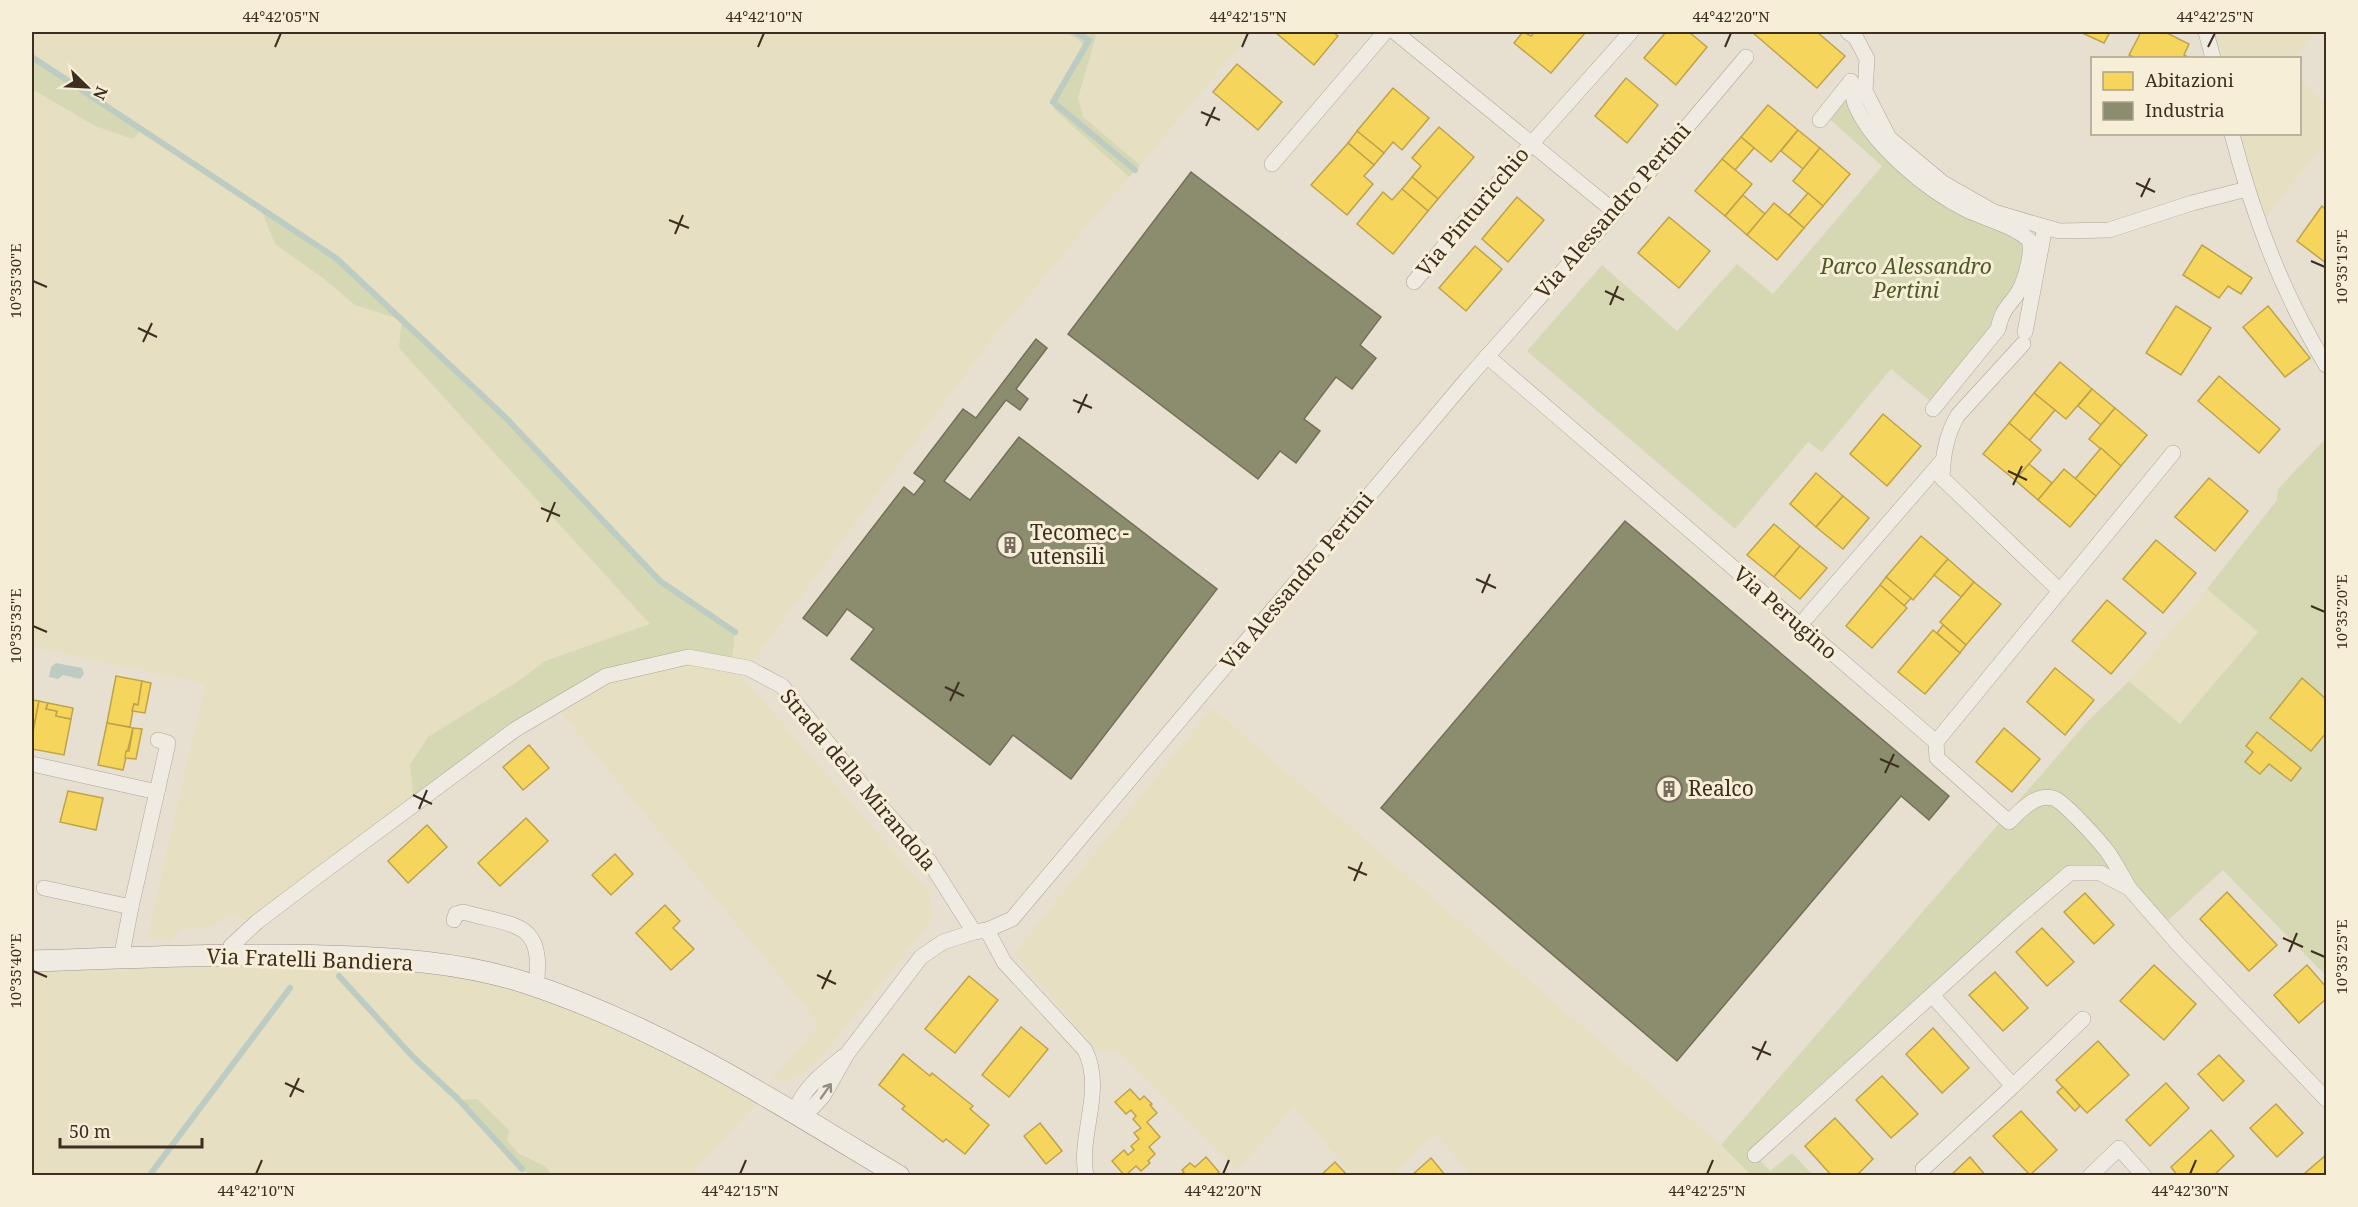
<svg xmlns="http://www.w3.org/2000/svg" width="2358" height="1207" font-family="'Noto Serif',serif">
<rect width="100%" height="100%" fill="#e7e0d1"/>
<!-- farmland -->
<g fill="#e6dfc2" fill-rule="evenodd">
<path d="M32,32H1066L1081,42L1084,49L1053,102V108L1129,177L991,340L748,668L732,665L928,891L934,913L927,927L817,1062L801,1075L787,1081L772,1079L819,1024L555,706L607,676L735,632L660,581L504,416L403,320L399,348L650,624L545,661L520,680L414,804L257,922L228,916L209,928L180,929L170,942L147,938L205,684L32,647V89L95,126L141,130L32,57ZM260,208L336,258L401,319L355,305L323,278Z"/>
<polygon points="1092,32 1252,32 1140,165 1083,117 1080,110 1078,98 1096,37"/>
<polygon points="2206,32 2314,32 2295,58 2213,58"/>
<polygon points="2300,79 2326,105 2326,142 2259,224 2232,134 2300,134"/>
<polygon points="2207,589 2258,632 2180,724 2129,681"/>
<polygon points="1212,708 1721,1145 1751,1175 1471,1175 1436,1134 1392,1175 1353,1175 1294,1107 1237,1170 1121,1054 1097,1050 1014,953"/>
<polygon points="263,954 521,981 764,1095 691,1175 529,1176 522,1169 511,1176 32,1175 32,961"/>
</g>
<!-- green -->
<g fill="#d6d7b3">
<polygon points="1066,32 1092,32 1096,36 1078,98 1083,117 1140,165 1129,177 1053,108 1053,102 1084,49 1081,42"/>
<polygon points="32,57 141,130 133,139 95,126 32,89"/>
<polygon points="1851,83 1866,125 2019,232 2027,255 1995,329 1934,404 1891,369 1822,452 1808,442 1735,529 1527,351 1602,265 1677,331 1737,264 1773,294 1882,166 1825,115"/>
<polygon points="260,207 336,258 357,277 504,416 660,581 735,632 731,665 688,657 606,676 414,804 410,765 428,737 520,680 545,661 650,624 399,348 402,320 355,305 323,278 275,244"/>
<polygon points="2326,438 2326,976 2223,870 2162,926 2129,888 2070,873 1755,1155 1770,1171 1792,1153 1813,1175 1751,1175 1721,1145 2086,723 2129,681 2180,724 2258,632 2207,589 2277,500 2278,489"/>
<polygon points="477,1099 509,1130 507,1140 519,1154 545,1166 552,1175 529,1175 459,1100"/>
</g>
<!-- water -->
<polygon fill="#bcccc2" points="56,663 82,668 84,674 80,679 63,675 58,679 49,677 51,667"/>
<!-- homes -->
<g fill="#f6d55c" stroke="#bea34a" stroke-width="1.5">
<polygon points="1275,32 1332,32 1338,36 1314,65"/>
<polygon points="1523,32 1531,36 1535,32 1585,33 1551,73 1514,43"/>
<polygon points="1666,32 1689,32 1707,47 1676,85 1644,58"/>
<polygon points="1752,32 1817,32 1845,56 1817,88"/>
<polygon points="2080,32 2110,32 2104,43"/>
<polygon points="2141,32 2165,32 2189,44 2184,55 2186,56 2185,58 2135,58 2129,55"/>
<polygon points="1237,64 1282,102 1258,130 1213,92"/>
<polygon points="1626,78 1658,105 1627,143 1595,116"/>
<polygon points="1393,88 1429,118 1402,150 1393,142 1384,153 1357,131"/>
<polygon points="1768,105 1798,130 1771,162 1741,137"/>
<polygon points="1439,127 1474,157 1438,199 1412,177 1421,166 1412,158"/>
<polygon points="1798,130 1820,148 1803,169 1781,151"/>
<polygon points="1357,131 1384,153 1374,165 1348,143"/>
<polygon points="1741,137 1754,148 1735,170 1722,159"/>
<polygon points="1348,143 1374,165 1364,176 1373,184 1347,215 1311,185"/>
<polygon points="1820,148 1850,174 1823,206 1793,181"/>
<polygon points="1722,159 1752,184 1725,216 1695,191"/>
<polygon points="1412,177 1438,199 1428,211 1402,189"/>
<polygon points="1402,189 1428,211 1393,254 1357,224 1383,192 1392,200"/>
<polygon points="1808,193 1823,206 1804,228 1789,215"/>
<polygon points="1743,195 1765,214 1747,235 1725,216"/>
<polygon points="1517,197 1544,220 1508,262 1482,239"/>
<polygon points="1774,203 1804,228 1777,260 1747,235"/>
<polygon points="2322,206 2326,210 2326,263 2297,241"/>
<polygon points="1669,217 1710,251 1679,288 1638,253"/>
<polygon points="2202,245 2252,278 2241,294 2228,286 2219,298 2183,275"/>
<polygon points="1475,246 1502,269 1466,311 1439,288"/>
<polygon points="2176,306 2211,328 2181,375 2146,353"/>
<polygon points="2268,306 2310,358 2285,377 2243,327"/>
<polygon points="2060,362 2092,389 2066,419 2034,393"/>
<polygon points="2219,376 2280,429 2259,453 2198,401"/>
<polygon points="2092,389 2115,408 2101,425 2078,406"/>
<polygon points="2034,393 2055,410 2029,441 2009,423"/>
<polygon points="2115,408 2147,435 2121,466 2089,439"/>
<polygon points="1883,414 1921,446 1887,486 1850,454"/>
<polygon points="2009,423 2041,450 2015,480 1983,454"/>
<polygon points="2101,448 2121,466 2096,496 2075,479"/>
<polygon points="2029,464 2052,483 2038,500 2015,480"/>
<polygon points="2064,469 2096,496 2070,527 2038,500"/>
<polygon points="1816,473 1843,496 1816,527 1790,504"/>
<polygon points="2209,478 2248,511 2215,551 2175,517"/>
<polygon points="1843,496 1869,518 1843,549 1816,527"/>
<polygon points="1774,524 1800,546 1774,577 1747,555"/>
<polygon points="1921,536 1948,559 1913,600 1886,577"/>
<polygon points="2156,540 2196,573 2163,613 2123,579"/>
<polygon points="1800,546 1827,568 1800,599 1774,577"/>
<polygon points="1948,559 1974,582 1961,597 1934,575"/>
<polygon points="1886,577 1911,598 1904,606 1880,585"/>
<polygon points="1974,582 2001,604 1966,645 1940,622"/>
<polygon points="1880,585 1907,608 1872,648 1846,626"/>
<polygon points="2107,600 2146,633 2111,674 2072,641"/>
<polygon points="1943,625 1966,645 1960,653 1937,633"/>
<polygon points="1933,630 1960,653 1925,694 1898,672"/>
<polygon points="2055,668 2094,700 2065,735 2027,702"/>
<polygon points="116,676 142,681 138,705 134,704 130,727 107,723"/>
<polygon points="2302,678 2326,699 2326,733 2311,751 2270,718"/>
<polygon points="142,681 151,683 145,713 132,711 134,704 138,705"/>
<polygon points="32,700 39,701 32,737"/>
<polygon points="39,701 48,703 46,709 57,711 56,716 71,719 64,755 32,749 32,737"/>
<polygon points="48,703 73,708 71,719 56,716 57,711 46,709"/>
<polygon points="107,723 133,728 123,770 98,765"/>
<polygon points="133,728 142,729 136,759 125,758 126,751 129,751"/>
<polygon points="2004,728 2040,759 2012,792 1976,762"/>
<polygon points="2257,732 2301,768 2291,781 2269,764 2260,774 2245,762 2253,752 2246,746"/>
<polygon points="529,745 549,768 523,790 503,767"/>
<polygon points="68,791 103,798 96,830 60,822"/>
<polygon points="526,818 548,841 500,886 478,863"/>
<polygon points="427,825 447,847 408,883 388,861"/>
<polygon points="615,854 633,874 611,895 592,875"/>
<polygon points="2227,892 2277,945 2249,971 2200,919"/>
<polygon points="2085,893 2114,925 2094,944 2064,912"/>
<polygon points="665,905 680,921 673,928 694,949 671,970 636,933"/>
<polygon points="2042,928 2074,962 2047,986 2016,952"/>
<polygon points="2154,965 2196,1004 2164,1040 2120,1001"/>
<polygon points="2307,965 2326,987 2326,999 2299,1023 2274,995"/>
<polygon points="1995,972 2028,1008 2003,1031 1969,995"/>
<polygon points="969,976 998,1000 955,1053 925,1029"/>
<polygon points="1021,1027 1048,1049 1009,1097 982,1075"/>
<polygon points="1933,1028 1969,1068 1942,1093 1906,1054"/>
<polygon points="2098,1041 2129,1075 2087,1113 2056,1080"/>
<polygon points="903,1054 930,1076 932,1073 973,1106 970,1109 989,1125 965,1154 946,1139 943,1142 902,1109 905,1106 879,1085"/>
<polygon points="2219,1055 2244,1081 2223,1101 2198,1074"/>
<polygon points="1882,1076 1918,1114 1891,1138 1856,1100"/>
<polygon points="2166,1083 2189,1108 2150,1146 2126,1120"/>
<polygon points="2063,1087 2080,1106 2075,1111 2057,1092"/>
<polygon points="1130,1089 1140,1100 1144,1096 1152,1104 1150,1105 1157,1113 1147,1122 1160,1137 1149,1147 1155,1154 1148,1161 1150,1163 1141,1171 1136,1166 1125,1176 1112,1161 1124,1150 1128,1155 1134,1150 1131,1146 1139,1139 1134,1133 1141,1128 1133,1119 1136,1116 1131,1110 1126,1114 1115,1102"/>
<polygon points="2276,1104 2303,1133 2277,1157 2250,1128"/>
<polygon points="2021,1111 2057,1150 2030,1175 1993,1136"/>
<polygon points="1835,1118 1873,1159 1856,1176 1832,1176 1805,1146"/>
<polygon points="1040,1123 1062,1151 1046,1164 1024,1136"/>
<polygon points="2211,1130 2234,1156 2213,1176 2178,1176 2171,1167"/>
<polygon points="2326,1155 2326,1176 2304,1174"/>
<polygon points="1206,1157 1219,1172 1215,1176 1179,1176 1184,1172 1182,1170 1190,1163 1195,1167"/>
<polygon points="1970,1157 1986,1176 1950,1176"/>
<polygon points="1431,1158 1446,1176 1411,1176"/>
<polygon points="1335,1162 1348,1176 1320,1176"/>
</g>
<!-- industry -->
<g fill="#8c8c6e" stroke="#747057" stroke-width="1.5">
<polygon points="1191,172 1381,317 1360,345 1376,358 1352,389 1336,377 1304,419 1320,431 1296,463 1280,451 1258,479 1068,334"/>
<polygon points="1036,339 1047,348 1016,389 1028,399 1020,410 1006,400 944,481 970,500 1019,437 1217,589 1071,779 1013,735 990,765 851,659 874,629 847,609 827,636 803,618 904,487 914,495 925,481 914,473 963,409 976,418"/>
<polygon points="1625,521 1949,796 1929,820 1901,796 1677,1061 1381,808"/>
</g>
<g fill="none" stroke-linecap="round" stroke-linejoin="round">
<!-- stream -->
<g stroke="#bcccc2" stroke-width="6">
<polyline points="1075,32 1089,40 1053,102 1135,170"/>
<polyline points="32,57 336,258 504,416 660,581 735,632"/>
<polyline points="339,976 414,1058 459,1100 522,1169"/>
<polyline points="149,1176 290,988"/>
</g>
<!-- street casing -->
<g stroke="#ada599" stroke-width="16">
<g id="street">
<polyline points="1395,32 1615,212"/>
<polyline points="1848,32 1856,38 1867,59 1865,91 1889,138 1943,183 1994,212 2059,231 2109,230 2192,203 2247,189"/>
<polyline points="2206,32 2213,58"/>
<path d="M1820,120L1851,81C1852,88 1853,97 1855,104C1872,145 1928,191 1967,210C1986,219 2015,226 2029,240C2033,252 2026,276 2021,287C2012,305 2003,305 1998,329L1933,409"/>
<path d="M2232,134C2253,216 2282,293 2326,365"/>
<polyline points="1272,164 1385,32"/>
<polyline points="1414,282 1533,142 1631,32"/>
<polyline points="2025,332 2045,227"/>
<path d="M2023,344L1958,415C1946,435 1943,455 1942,478L2060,591"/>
<polyline points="1487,356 1936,742 2173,453"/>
<polyline points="1807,617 1943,460"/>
<path d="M1936,742L1937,758L2009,822C2020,811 2036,793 2053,798C2064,801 2099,841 2107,851C2115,862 2122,876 2129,888"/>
<polyline points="32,764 157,792"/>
<polyline points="44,888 131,907"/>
<path d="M454,920L456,914L463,912C516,927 545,920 536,987"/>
<path d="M987,930L1004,962L1085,1050C1105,1091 1078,1134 1086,1176"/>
<polyline points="231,946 257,922 315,878 516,729 606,676 688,657 748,668 782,686 861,784 929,861 974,932"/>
<polyline points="121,959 131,907 168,743 158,740"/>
<polyline points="1932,995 2013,1086 2083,1019"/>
<polyline points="794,1113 812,1108 823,1096 847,1054 921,957 943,942 974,932 987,930 1012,919 1468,378 1615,212 1746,57"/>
<path d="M794,1113C804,1087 823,1073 844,1056"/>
<polyline points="1755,1155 2017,918 2070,873 2100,873 2129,888 2178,944 2326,1099"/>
<polyline points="1923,1169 2013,1086"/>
<polyline points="2090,1176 2119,1148 2144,1176"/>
</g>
</g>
<!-- secondary casing -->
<g stroke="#9c958a" stroke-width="22">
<path id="secondary" d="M32,961C130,958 228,953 327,956C392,958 460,962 523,982C659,1026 778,1103 899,1176"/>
</g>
<!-- street -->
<use href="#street" stroke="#efebe3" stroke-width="15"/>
<!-- secondary -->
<use href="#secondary" stroke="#efebe3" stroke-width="21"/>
</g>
<!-- one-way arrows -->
<defs><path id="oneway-shaft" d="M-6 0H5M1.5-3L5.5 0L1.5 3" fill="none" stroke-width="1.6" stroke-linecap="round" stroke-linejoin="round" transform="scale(1.5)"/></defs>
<use stroke="#968c82" href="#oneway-shaft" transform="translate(826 1091) rotate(-55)"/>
<!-- ticks -->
<path fill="none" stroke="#3d2e20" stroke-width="2" d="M275,47L281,33M758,47L764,33M1242,47L1248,33M1725,47L1731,33M2208,47L2215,33M1201,112L1220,120M1206,126L1215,107M2136,183L2155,192M2141,197L2150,178M669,220L689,228M675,234L683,215M2311,261L2325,267M33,281L47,287M1605,291L1624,300M1610,305L1618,286M138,328L157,337M143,342L152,323M1073,400L1092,408M1078,413L1087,394M2008,471L2027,480M2013,485L2022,466M541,508L560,516M547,522L555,502M1476,579L1496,588M1482,593L1490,574M2311,606L2325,612M33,626L47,632M945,687L964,696M950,701L959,682M1880,759L1899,767M1885,773L1894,754M413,795L432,804M419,809L427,790M1348,867L1367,875M1354,881L1362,862M2283,938L2303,947M2311,951L2325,957M2289,952L2297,933M33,971L47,977M817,975L836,984M822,989L831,970M1752,1047L1771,1055M1757,1060L1766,1041M285,1083L304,1092M290,1097L299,1078M256,1174L262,1160M740,1174L746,1160M1223,1174L1229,1160M1707,1174L1713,1160M2190,1174L2196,1160"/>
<!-- icons -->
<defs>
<g id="building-ring" transform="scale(1.35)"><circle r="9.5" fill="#f7eed8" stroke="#786c5e" stroke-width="1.5"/><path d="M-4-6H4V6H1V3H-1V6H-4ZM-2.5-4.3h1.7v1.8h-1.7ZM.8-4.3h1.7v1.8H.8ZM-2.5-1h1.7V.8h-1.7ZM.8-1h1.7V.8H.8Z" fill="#786c5e"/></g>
</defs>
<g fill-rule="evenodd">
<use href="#building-ring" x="1010" y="545"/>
<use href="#building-ring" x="1669" y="789"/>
</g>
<g text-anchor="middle" stroke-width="6" stroke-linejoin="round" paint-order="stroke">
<!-- street labels -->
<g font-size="21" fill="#3d2e20" stroke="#f7eed8">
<text transform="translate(1613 211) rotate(-49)" y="7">Via Alessandro Pertini</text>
<text transform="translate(1473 212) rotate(-50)" y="7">Via Pinturicchio</text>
<text transform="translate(1297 581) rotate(-50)" y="7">Via Alessandro Pertini</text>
<text transform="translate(1785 613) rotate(41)" y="7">Via Perugino</text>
<text transform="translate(858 780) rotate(50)" y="7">Strada della Mirandola</text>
<text transform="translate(310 960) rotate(2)" y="7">Via Fratelli Bandiera</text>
</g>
<!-- park labels -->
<g font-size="21" font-style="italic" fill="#4d5a26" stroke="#f7eed8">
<text x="1906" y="274">Parco Alessandro<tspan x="1906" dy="24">Pertini</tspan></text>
</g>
<!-- poi labels -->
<g font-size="21" fill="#3d2e20" stroke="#f7eed8" text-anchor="start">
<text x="1030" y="540">Tecomec -<tspan x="1030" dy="24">utensili</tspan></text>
<text x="1688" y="796">Realco</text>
</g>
</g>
<!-- border -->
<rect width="2358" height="1207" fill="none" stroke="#f7eed8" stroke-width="66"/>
<!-- legend -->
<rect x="2091" y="57" width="210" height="78" fill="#f7eed8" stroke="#ada18e" stroke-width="1.5"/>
<rect x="2103" y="72" width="30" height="18" fill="#f6d55c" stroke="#ada18e" stroke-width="1.5"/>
<text x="2145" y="87" font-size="18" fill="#3d2e20">Abitazioni</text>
<rect x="2103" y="102" width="30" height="18" fill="#8c8c6e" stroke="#ada18e" stroke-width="1.5"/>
<text x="2145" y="117" font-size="18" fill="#3d2e20">Industria</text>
<!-- north arrow -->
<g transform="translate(87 87) rotate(114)" stroke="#f7eed8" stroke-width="4.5" paint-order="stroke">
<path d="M0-4.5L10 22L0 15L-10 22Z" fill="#3d2e20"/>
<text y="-9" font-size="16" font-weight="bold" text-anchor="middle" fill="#3d2e20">N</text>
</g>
<!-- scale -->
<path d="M60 1138v9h142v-9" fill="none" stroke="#3d2e20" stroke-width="3"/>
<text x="69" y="1138" font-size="18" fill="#3d2e20" stroke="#f7eed8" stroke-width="4.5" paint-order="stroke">50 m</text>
<rect x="33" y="33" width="2292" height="1141" fill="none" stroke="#3d2e20" stroke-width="2"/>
<g font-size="15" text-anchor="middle" fill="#3d2e20">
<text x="281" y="22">44°42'05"N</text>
<text x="764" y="22">44°42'10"N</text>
<text x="1248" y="22">44°42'15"N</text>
<text x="1731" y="22">44°42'20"N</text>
<text x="2215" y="22">44°42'25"N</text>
<text transform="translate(2342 267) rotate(-90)" y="5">10°35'15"E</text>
<text transform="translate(16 281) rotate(-90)" y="5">10°35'30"E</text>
<text transform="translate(2342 612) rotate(-90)" y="5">10°35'20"E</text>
<text transform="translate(16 626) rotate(-90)" y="5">10°35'35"E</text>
<text transform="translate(2342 957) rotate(-90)" y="5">10°35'25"E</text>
<text transform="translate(16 971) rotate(-90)" y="5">10°35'40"E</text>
<text x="256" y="1196">44°42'10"N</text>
<text x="740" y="1196">44°42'15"N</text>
<text x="1223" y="1196">44°42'20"N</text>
<text x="1707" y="1196">44°42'25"N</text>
<text x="2190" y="1196">44°42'30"N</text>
</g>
</svg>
